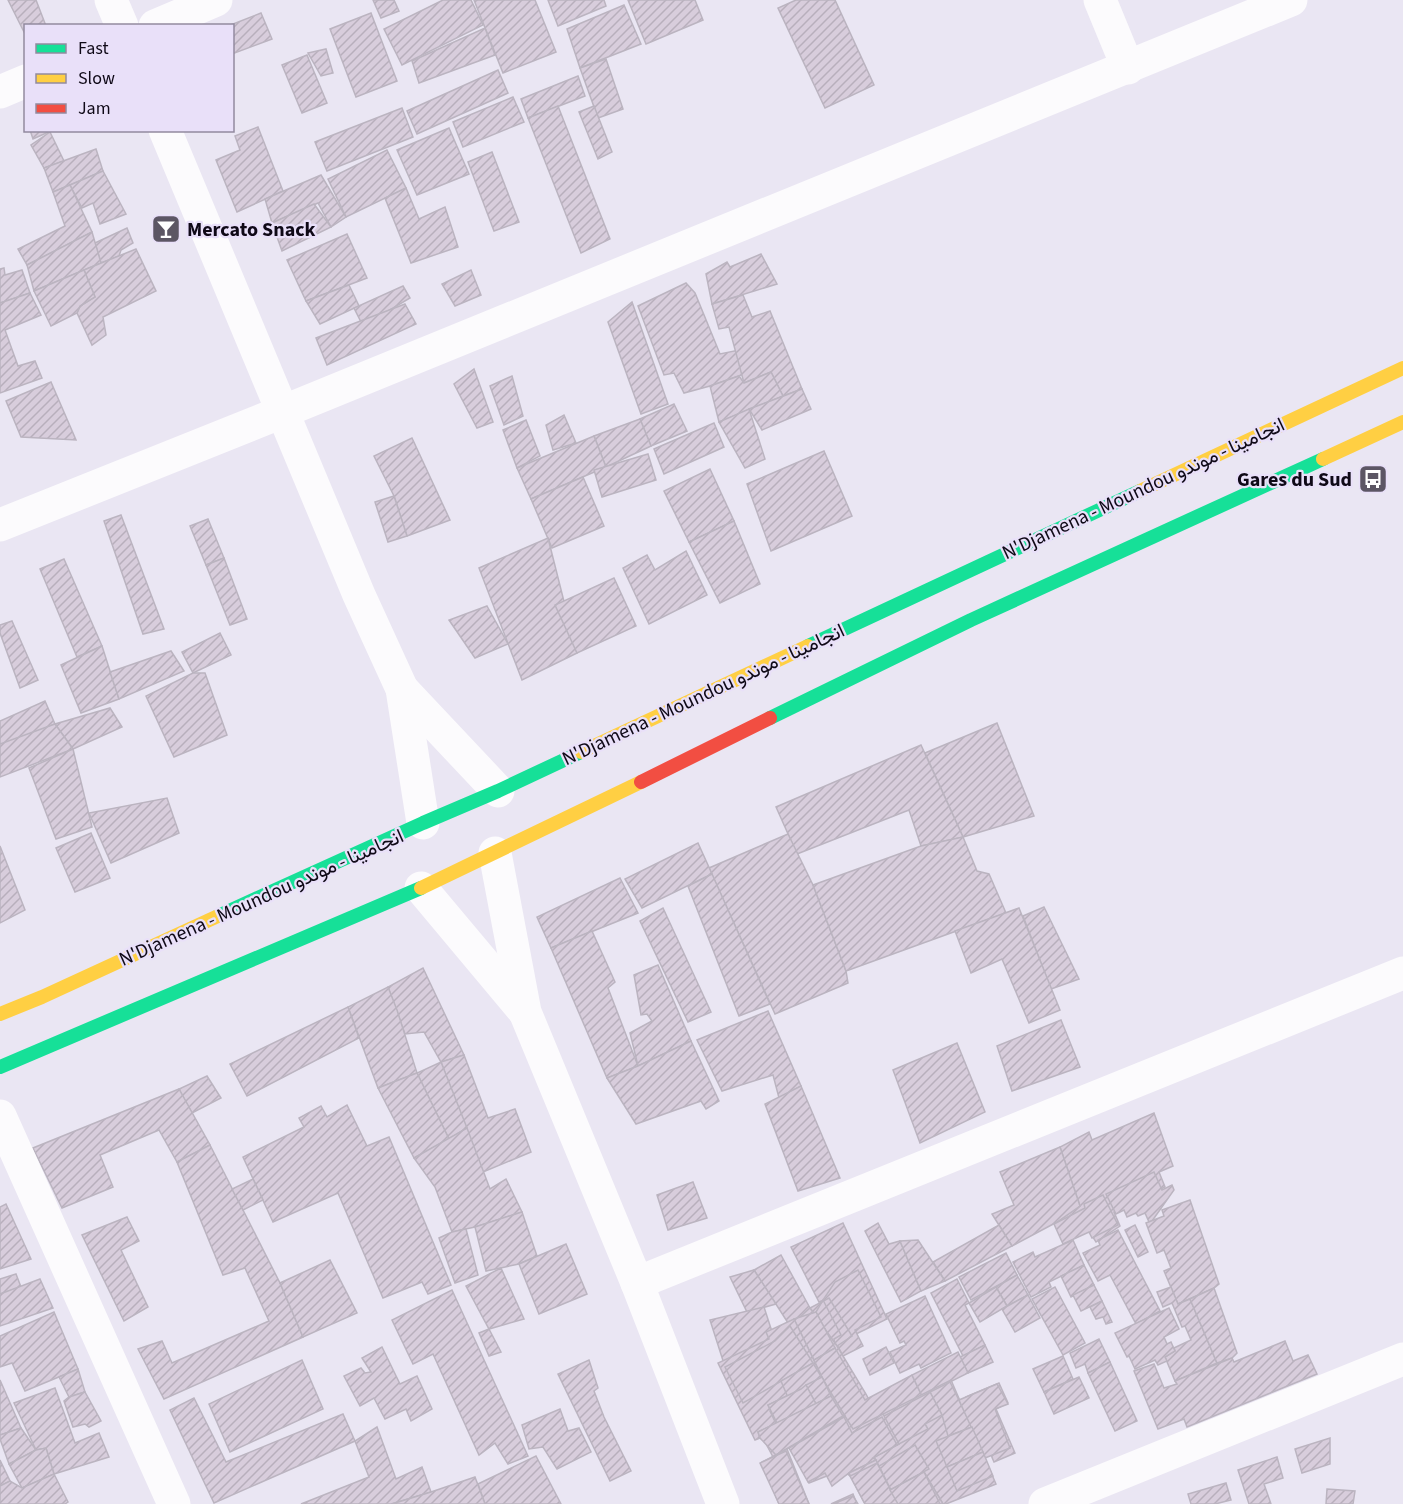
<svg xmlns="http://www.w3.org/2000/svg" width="1403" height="1504" font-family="'Source Sans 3',Vazirmatn,sans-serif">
<defs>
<pattern id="building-hatch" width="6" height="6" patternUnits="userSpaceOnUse" patternTransform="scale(1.5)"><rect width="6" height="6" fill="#d8cddc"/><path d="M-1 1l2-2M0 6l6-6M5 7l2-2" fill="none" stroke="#b8afbc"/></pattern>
</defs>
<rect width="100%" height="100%" fill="#eae6f3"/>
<!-- building -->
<g fill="url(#building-hatch)" stroke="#bbb4c0" stroke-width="1.5">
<polygon points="8,0 36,0 46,26 26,26 26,36"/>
<polygon points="373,0 394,0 399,11 381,18"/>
<polygon points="443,0 471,0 483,25 402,65 384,29"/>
<polygon points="474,0 535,0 556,52 503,73"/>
<polygon points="548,0 604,0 606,6 558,26"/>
<polygon points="628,0 695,0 703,20 646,44"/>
<polygon points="796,0 835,0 874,85 825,108 778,8"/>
<polygon points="624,5 641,44 580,68 567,29"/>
<polygon points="261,13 272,39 232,54 232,26 228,26"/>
<polygon points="371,13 397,81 356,97 330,29"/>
<polygon points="485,28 495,55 419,83 412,61"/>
<polygon points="326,49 333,73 321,76 308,53"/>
<polygon points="307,55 327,103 302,113 282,65"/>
<polygon points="606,59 623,109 598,118 580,68"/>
<polygon points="498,70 508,93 417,134 407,111"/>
<polygon points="578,76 585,96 528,118 521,99"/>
<polygon points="513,97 524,122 463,147 453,122"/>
<polygon points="558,106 610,239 581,253 528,118"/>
<polygon points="594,106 612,152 598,159 579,112"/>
<polygon points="402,108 413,137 327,171 315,142"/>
<polygon points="258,127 283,191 237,212 216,160 240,150 235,136"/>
<polygon points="449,128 469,174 417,195 397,150"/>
<polygon points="30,130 53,130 33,139"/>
<polygon points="50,132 64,161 44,168 31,145"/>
<polygon points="96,149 103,171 53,192 44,168"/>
<polygon points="387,150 406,188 346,217 328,179"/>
<polygon points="492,152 519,222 494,231 468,162"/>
<polygon points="103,171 126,214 100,224 93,203 82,208 70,185"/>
<polygon points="321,175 346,217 331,227 318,203 272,223 265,199"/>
<polygon points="70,185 92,232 27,265 18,249 65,226 53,192"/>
<polygon points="406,188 419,219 445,207 458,247 411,263 385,198"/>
<polygon points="314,204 331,227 282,251 272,223"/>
<polygon points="127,228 133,243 121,250 119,256 101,263 95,243"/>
<polygon points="92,232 101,263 34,291 27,265"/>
<polygon points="347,234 367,278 306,301 287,260"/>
<polygon points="136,249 156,291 103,317 106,335 92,345 77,313 80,306 95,297 84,270"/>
<polygon points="761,254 777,284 712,304 706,274 727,262 730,267"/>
<polygon points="4,268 5,275 22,270 30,293 0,303 0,269"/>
<polygon points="84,270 95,297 80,306 77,313 51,326 34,291"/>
<polygon points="471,270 481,295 455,306 442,284"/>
<polygon points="686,283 695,293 720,354 739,350 747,373 710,386 684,393 674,373 664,375 638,306"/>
<polygon points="349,285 359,306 320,324 306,301"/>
<polygon points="403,286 410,298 363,326 354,308"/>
<polygon points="30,293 41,315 5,330 18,366 35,361 42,378 0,393 0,303"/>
<polygon points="743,295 752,317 770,311 802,389 783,396 771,372 744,383 729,327 719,329 712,304"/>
<polygon points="632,302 668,404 641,414 608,322"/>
<polygon points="405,304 416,324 327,365 316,338"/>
<polygon points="474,369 493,422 477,428 454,384"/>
<polygon points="771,372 783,396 719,422 710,386 739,376 744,383"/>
<polygon points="512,376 523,416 504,425 490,386"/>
<polygon points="51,382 76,440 21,437 6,401"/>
<polygon points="802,389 811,409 762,430 749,409"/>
<polygon points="674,404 687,431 651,446 640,419"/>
<polygon points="749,409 765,459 745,468 719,422"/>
<polygon points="564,415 576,443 553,450 546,425"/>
<polygon points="640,419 651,446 606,467 594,436"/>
<polygon points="526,420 540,456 517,468 503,430"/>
<polygon points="714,423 724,447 664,474 654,449"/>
<polygon points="594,436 606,467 531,499 517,468"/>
<polygon points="412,438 450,520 407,536 394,496 374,456"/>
<polygon points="824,451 852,516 771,551 747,484"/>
<polygon points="648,454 656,480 602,497 594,470"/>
<polygon points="710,469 734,521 689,542 664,491"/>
<polygon points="583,477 604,526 552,548 531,499"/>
<polygon points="394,496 407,536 388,542 375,502"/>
<polygon points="121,515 164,629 143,634 104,521"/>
<polygon points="208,519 224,558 206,565 190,526"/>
<polygon points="734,521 760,584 720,603 689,542"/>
<polygon points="548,538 577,653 522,680 479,568"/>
<polygon points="686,551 707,595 649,624 623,568 647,555 655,570"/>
<polygon points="224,558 247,619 230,625 206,565"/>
<polygon points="64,559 102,646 77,657 40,569"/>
<polygon points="614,578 636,626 577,653 555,605"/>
<polygon points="487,606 508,644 475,658 449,620"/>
<polygon points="12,621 38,680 20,688 0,633 0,625"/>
<polygon points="220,633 231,655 193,673 182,652"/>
<polygon points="102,646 119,699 81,713 61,665"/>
<polygon points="171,651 184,671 119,699 110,672"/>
<polygon points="193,673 205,673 227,735 174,757 146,696"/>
<polygon points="45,701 55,724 0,747 0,721"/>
<polygon points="110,708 122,727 73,749 55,724"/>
<polygon points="997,723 1034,816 963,837 925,753"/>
<polygon points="55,724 73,749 0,777 0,744"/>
<polygon points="921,745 963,837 921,846 909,810 797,854 776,807"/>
<polygon points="73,749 92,827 56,839 29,768"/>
<polygon points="167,798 179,833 111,863 89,813"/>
<polygon points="91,833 110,878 75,892 56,848"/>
<polygon points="788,834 813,885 846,971 848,983 775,1014 709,868"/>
<polygon points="963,837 977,871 989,874 1006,913 846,971 813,885 921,846"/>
<polygon points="698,843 712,874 642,908 625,879"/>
<polygon points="0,846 25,910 0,923"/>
<polygon points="712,874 770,1004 739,1016 688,886"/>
<polygon points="620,878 638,913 551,948 537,917"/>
<polygon points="1044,907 1079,979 1051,989 1023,916"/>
<polygon points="663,908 711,1012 688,1022 640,921"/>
<polygon points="1019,908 1060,1010 1029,1023 1002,959 971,973 955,931"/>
<polygon points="592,931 615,982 608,988 638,1066 607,1078 551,948"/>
<polygon points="658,965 691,1041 638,1066 630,1033 652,1021 647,1014 641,1015 634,975"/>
<polygon points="423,968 464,1055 441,1062 424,1032 405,1034 388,987"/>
<polygon points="388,987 397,1010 417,1073 378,1088 348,1007"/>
<polygon points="348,1007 359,1038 247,1096 230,1064"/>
<polygon points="768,1011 801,1086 779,1098 773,1075 722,1091 697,1040"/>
<polygon points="1061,1020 1080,1067 1012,1091 997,1046"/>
<polygon points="691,1041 719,1101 706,1109 701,1101 636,1124 607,1078 638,1066"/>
<polygon points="957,1043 985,1112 920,1143 893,1070"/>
<polygon points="464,1055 488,1118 515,1109 531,1152 483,1172 441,1062"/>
<polygon points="441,1062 467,1128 449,1139 417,1073"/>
<polygon points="417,1073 449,1139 414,1158 378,1088"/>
<polygon points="207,1076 221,1098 192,1113 179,1089"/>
<polygon points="801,1086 840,1178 798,1191 765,1104"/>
<polygon points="179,1089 210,1145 177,1162 159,1130 100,1155 113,1187 62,1208 33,1148"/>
<polygon points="347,1105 367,1146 389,1137 451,1285 428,1294 422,1282 383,1298 338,1193 273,1222 243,1157 304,1127 299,1118 321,1106 327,1117"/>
<polygon points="1154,1113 1173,1166 1159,1172 1165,1187 1114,1212 1120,1226 1096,1242 1089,1231 1067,1241 1057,1222 1080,1206 1060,1147 1089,1132 1092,1140"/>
<polygon points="467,1128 490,1189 506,1179 522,1212 475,1227 452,1232 435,1187 414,1158"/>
<polygon points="210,1145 280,1283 303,1337 164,1399 138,1349 162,1341 172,1363 269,1321 245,1268 223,1275 177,1162"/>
<polygon points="1060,1147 1080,1206 1057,1222 1012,1246 992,1214 1014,1205 1000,1172"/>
<polygon points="1154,1172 1162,1190 1172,1185 1174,1190 1152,1221 1149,1222 1145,1213 1138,1216 1136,1213 1127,1217 1124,1210 1116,1214 1106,1194"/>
<polygon points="253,1179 263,1200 243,1210 232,1189"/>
<polygon points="693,1182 707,1218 668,1230 657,1195"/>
<polygon points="1103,1195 1118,1225 1092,1238 1089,1232 1063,1244 1054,1224 1085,1208 1084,1204"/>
<polygon points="1190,1200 1219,1284 1214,1288 1178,1304 1164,1271 1171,1268 1164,1250 1157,1253 1146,1223 1164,1216 1162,1210"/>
<polygon points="6,1204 31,1259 0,1269 0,1207"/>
<polygon points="522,1212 537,1256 519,1264 486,1271 475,1227"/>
<polygon points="127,1217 139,1241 121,1250 148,1307 124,1321 82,1235"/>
<polygon points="843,1223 887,1319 852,1336 829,1298 819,1302 791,1247"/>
<polygon points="878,1223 889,1244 900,1241 921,1291 901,1302 865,1231"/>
<polygon points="999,1225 1012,1246 945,1281 933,1262"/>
<polygon points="1135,1225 1148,1252 1138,1257 1125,1230"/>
<polygon points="466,1229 478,1275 455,1283 439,1238 452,1232"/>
<polygon points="1118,1230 1160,1311 1136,1324 1110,1275 1098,1281 1083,1253 1100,1245 1098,1240"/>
<polygon points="918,1240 945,1281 921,1291 900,1241"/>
<polygon points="1073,1240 1084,1265 1049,1282 1051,1287 1031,1297 1013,1262 1033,1252 1035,1257"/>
<polygon points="566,1244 587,1294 539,1314 519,1264"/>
<polygon points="1006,1253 1017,1275 971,1300 959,1277"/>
<polygon points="781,1255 810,1308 790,1326 754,1270"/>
<polygon points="330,1260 357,1313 303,1337 280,1283"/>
<polygon points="1084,1265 1094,1285 1071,1297 1061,1276"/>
<polygon points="501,1268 524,1319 489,1329 466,1286"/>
<polygon points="754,1270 776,1304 747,1312 730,1277"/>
<polygon points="858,1270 881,1317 855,1330 863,1346 843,1356 834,1339 841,1335 823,1300 835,1282"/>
<polygon points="16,1274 21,1287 0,1294 0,1279"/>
<polygon points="1017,1275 1028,1295 1007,1306 996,1287"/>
<polygon points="40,1279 53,1308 0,1326 0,1294"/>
<polygon points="957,1279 969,1303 965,1305 985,1345 963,1356 931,1293"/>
<polygon points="1094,1285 1102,1301 1081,1311 1073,1295"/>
<polygon points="996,1287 1007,1306 980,1322 969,1303"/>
<polygon points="1055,1287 1085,1343 1063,1355 1032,1299"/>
<polygon points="1171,1287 1178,1304 1190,1299 1217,1363 1175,1381 1165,1357 1175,1351 1174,1348 1191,1340 1185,1326 1182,1327 1172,1303 1163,1307 1157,1292"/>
<polygon points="1214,1288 1237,1353 1232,1358 1217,1363 1190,1299"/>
<polygon points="452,1290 528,1456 508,1464 495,1443 479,1455 433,1354 413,1364 392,1320"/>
<polygon points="1028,1295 1040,1318 1015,1332 1002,1309"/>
<polygon points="925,1296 951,1353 921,1368 919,1364 900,1373 890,1352 906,1345 904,1341 900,1343 886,1314"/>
<polygon points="829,1298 852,1336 837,1346 810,1308"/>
<polygon points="823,1300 841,1335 834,1339 835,1348 816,1312"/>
<polygon points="1102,1301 1112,1322 1106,1324 1103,1317 1096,1319 1090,1307"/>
<polygon points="764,1307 775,1341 725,1367 710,1320"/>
<polygon points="810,1308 837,1346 866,1394 878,1417 853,1429 790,1326"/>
<polygon points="1169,1308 1179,1329 1164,1337 1167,1344 1171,1342 1175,1351 1165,1357 1167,1361 1158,1365 1155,1360 1135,1369 1129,1356 1127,1357 1115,1333"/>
<polygon points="54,1312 78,1369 25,1391 12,1363 0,1367 0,1336"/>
<polygon points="816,1312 835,1348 814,1360 794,1319"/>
<polygon points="794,1319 820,1373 798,1383 801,1389 768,1405 777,1423 758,1432 760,1438 755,1440 718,1363 769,1339 766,1332"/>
<polygon points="790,1326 813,1363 743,1403 725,1367 775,1341"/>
<polygon points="489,1329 501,1352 489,1356 479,1333"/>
<polygon points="1099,1339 1110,1362 1088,1373 1085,1364 1076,1368 1070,1353"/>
<polygon points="1285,1341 1293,1361 1308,1355 1317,1374 1187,1427 1184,1419 1158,1429 1134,1371 1154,1364 1164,1388 1177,1384 1175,1381 1232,1358 1234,1362"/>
<polygon points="985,1345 993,1362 968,1373 960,1357"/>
<polygon points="382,1347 400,1384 417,1376 432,1409 411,1421 406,1409 385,1419 374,1398 360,1406 344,1376 361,1368 365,1373 371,1372 362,1358"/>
<polygon points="886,1347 894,1363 870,1375 863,1359"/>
<polygon points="835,1348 865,1400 912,1375 922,1396 852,1433 822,1377 814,1360"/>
<polygon points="958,1352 968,1373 922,1396 912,1375"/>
<polygon points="1063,1356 1073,1379 1044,1392 1033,1369"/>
<polygon points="302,1360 323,1409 230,1452 209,1404"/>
<polygon points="589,1360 598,1388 594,1391 604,1417 631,1471 610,1481 558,1374"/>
<polygon points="1110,1362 1137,1421 1115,1431 1088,1373"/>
<polygon points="813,1363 845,1416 773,1457 763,1438 778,1428 770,1411 789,1400 781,1381"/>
<polygon points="78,1369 85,1392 69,1397 59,1377"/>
<polygon points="822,1377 831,1396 816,1404 806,1385"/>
<polygon points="1079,1377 1089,1398 1054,1414 1044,1392"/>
<polygon points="0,1380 21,1428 0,1435"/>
<polygon points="951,1380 996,1484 946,1504 943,1504 924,1472 891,1491 874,1457 899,1444 883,1414"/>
<polygon points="950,1382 972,1427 948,1436 942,1415 930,1392"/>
<polygon points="999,1383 1008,1403 996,1409 1015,1453 994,1462 966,1397"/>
<polygon points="997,1384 1008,1404 995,1409 1010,1448 985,1458 959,1400"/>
<polygon points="806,1385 816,1404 777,1423 768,1405 801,1389"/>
<polygon points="55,1388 75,1443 99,1433 109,1457 54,1474 46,1448 36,1450 14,1403"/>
<polygon points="85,1392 101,1421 89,1427 85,1424 73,1427 64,1401 69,1397"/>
<polygon points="930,1392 942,1415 925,1424 928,1429 897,1445 882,1417"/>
<polygon points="831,1396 843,1416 776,1455 760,1438 758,1432"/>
<polygon points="194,1398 226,1462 343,1414 355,1441 214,1503 170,1410"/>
<polygon points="560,1409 568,1431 579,1428 591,1452 557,1469 543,1447 529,1449 522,1425"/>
<polygon points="883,1414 899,1444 874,1457 877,1463 850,1476 842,1470 809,1483 791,1447 845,1416 853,1429"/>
<polygon points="844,1417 852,1433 882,1417 897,1445 873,1458 876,1460 849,1473 832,1486 825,1473 808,1482 789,1448"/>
<polygon points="377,1427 396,1479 422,1467 431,1492 391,1504 301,1504 369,1477 355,1441"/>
<polygon points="972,1427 983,1452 947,1467 936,1441"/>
<polygon points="21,1428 36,1450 9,1464 0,1439 0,1435"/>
<polygon points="1330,1438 1330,1464 1302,1473 1295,1449"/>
<polygon points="915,1445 929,1469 890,1490 879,1466"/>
<polygon points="46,1448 54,1474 22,1488 9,1464 36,1450"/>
<polygon points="787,1449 809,1504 779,1504 762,1462"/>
<polygon points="786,1451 809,1504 779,1504 760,1463"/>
<polygon points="983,1452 993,1476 957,1491 947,1467"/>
<polygon points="536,1456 561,1504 485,1504 478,1484"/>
<polygon points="1277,1457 1283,1478 1264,1484 1271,1504 1249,1504 1238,1470"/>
<polygon points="0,1460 10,1481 0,1486"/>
<polygon points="876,1460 898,1504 865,1504 849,1473"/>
<polygon points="877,1463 891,1491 924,1472 943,1504 865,1504 850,1476"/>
<polygon points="924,1472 940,1504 898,1504 890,1490"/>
<polygon points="54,1474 68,1502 65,1504 0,1504 0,1486 10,1481 22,1488"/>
<polygon points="475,1477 485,1504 392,1504 431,1492"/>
<polygon points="1226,1483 1231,1500 1215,1504 1191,1504 1188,1494"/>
<polygon points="1327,1489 1355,1491 1353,1504 1326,1504"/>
<polygon points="853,1494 857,1504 831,1504"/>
<polygon points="853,1496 858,1504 833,1504"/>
</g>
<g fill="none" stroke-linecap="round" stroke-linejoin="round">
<!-- street -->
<g stroke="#fcfbfd" stroke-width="33">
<polyline points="111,0 122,26"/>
<polyline points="1100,0 1128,68"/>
<polyline points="155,26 216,0"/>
<polyline points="0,92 26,81"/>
<polyline points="165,130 359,595 402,689 423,823"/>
<polyline points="0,525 282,412 1291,0"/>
<polyline points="402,689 498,791"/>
<polyline points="495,853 525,1012 637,1283 723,1504"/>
<polyline points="421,888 524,1011"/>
<polyline points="0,1116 174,1504"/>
<polyline points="637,1283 1403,973"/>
<polyline points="1045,1504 1403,1359"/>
</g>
<!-- fast -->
<g stroke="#16e098" stroke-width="14">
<polyline points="808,646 1140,491"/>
<polyline points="770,718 971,620 1323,459"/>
<polyline points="218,916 423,823 498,791 581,752"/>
<polyline points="0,1067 421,888"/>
</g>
<!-- slow -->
<g stroke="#ffcf43" stroke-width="14">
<polyline points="1323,459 1403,422"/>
<polyline points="1140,491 1403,368"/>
<polyline points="581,752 808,646"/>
<polyline points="421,888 641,782"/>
<polyline points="0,1014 42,997 218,916"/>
</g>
<!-- jam -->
<polyline stroke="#f24e42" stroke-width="14" points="641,782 770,718"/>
</g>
<!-- icons -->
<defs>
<g id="bar-square" transform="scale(1.5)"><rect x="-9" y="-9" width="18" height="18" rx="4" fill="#5c5664" stroke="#e9e0f9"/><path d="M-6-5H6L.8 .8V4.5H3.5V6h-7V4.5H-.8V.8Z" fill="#fff"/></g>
<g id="bus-square" transform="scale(1.5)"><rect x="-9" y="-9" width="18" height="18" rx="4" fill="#5c5664" stroke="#e9e0f9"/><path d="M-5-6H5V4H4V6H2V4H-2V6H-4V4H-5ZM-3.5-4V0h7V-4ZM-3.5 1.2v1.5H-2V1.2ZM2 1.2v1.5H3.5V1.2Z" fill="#fff"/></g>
</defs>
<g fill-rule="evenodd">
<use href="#bar-square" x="166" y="229"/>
<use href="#bus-square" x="1373" y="479"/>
</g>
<g text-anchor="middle" stroke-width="4.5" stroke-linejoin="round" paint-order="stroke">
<!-- poi labels -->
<g font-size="20" font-weight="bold" fill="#0f0917" stroke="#e9e0f9" text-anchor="start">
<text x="187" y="236">Mercato Snack</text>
<text x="1352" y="486" text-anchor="end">Gares du Sud</text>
</g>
<!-- street labels -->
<g font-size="20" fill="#0f0917" stroke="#e9e0f9">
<text transform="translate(1143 488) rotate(-25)" y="7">N'Djamena - Moundou انجامينا - موندو</text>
<text transform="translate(703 694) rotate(-25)" y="7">N'Djamena - Moundou انجامينا - موندو</text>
<text transform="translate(261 897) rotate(-24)" y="7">N'Djamena - Moundou انجامينا - موندو</text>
</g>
</g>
<!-- legend -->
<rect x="24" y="24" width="210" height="108" fill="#e9e0f9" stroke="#928a9f" stroke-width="1.5"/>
<rect x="36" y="44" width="30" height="9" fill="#16e098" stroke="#928a9f" stroke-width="1.5"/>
<text x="78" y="54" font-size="18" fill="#0f0917">Fast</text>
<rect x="36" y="74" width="30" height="9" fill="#ffcf43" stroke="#928a9f" stroke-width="1.5"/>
<text x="78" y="84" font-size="18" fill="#0f0917">Slow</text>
<rect x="36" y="104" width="30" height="9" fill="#f24e42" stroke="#928a9f" stroke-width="1.5"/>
<text x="78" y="114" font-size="18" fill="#0f0917">Jam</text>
</svg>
